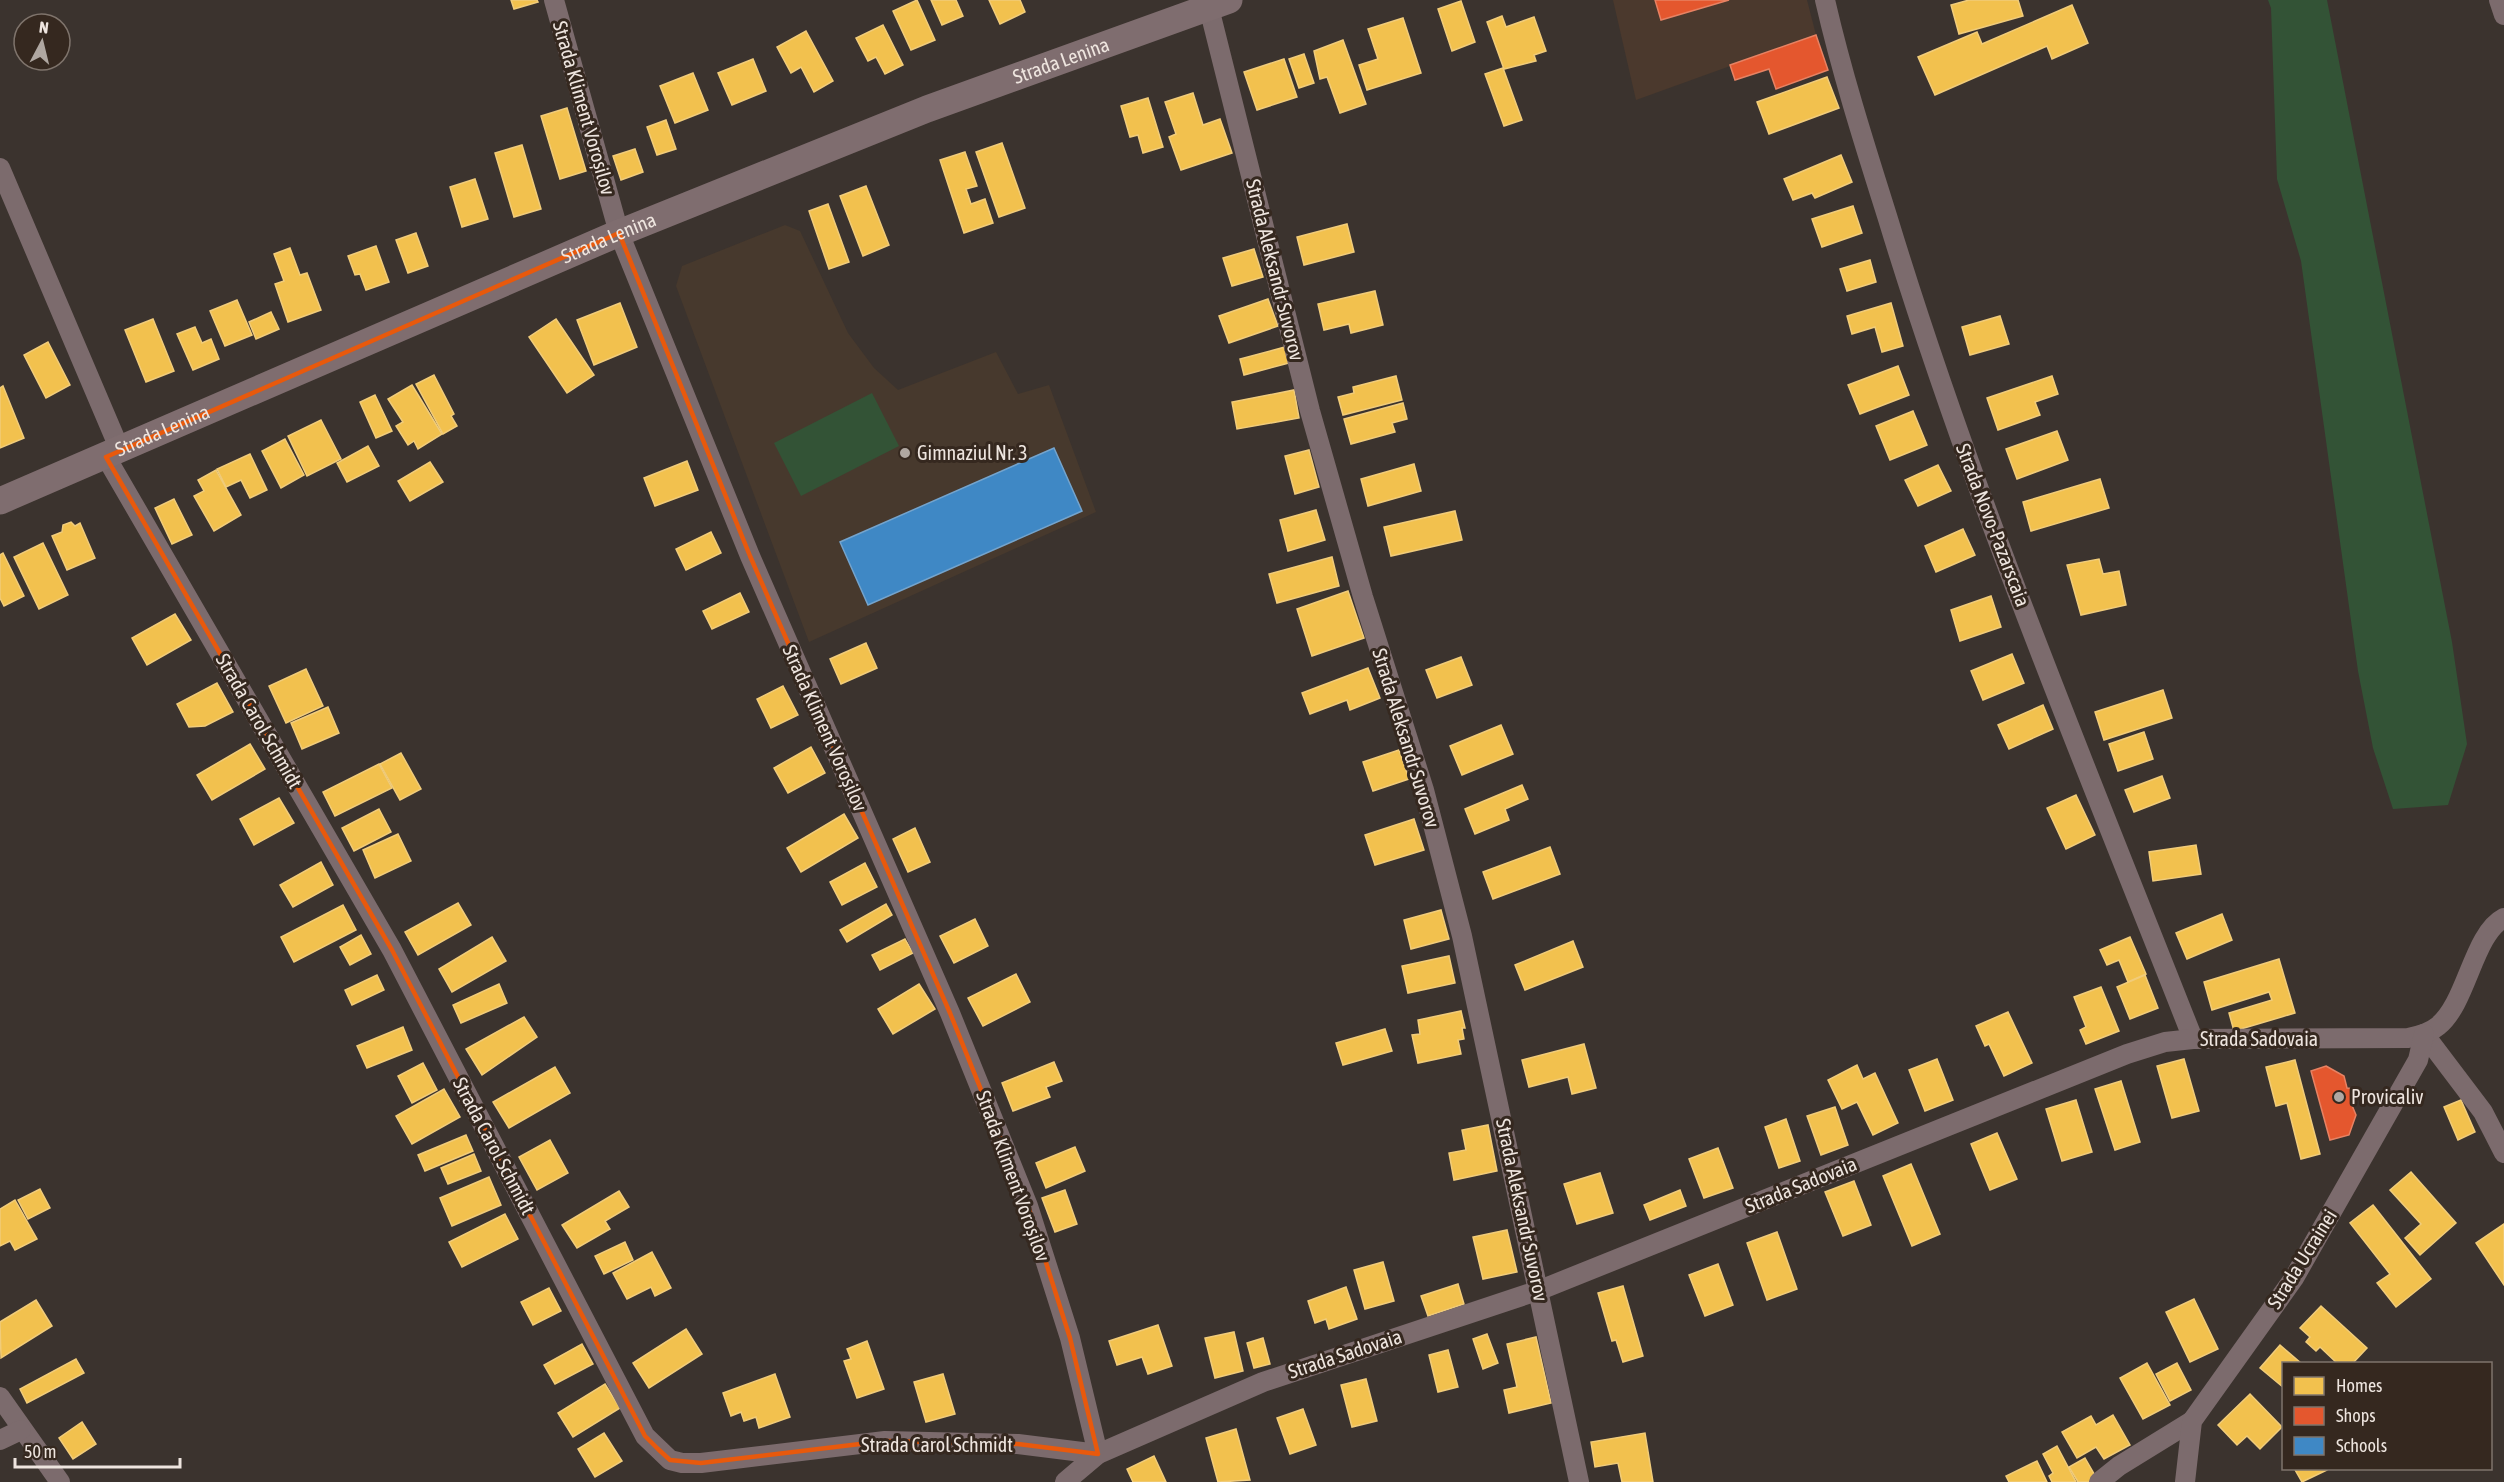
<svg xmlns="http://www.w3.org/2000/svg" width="2504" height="1482" font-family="'Asap Condensed',sans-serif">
<rect width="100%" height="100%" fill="#3b332e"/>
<!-- built -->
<polygon fill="#4b392d" points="1613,0 1807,0 1816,35 1636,100"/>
<!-- education -->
<polygon fill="#47392d" points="785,225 800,231 848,333 874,368 898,390 996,352 1018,394 1049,385 1096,512 809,642 676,286 682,266"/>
<!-- green -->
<g fill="#335336">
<polygon points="2268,0 2327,0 2452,642 2467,744 2448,805 2393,809 2373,748 2358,671 2301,261 2277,179 2271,8"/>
<polygon points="872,393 899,446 801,496 774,443"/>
</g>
<!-- homes -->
<g fill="#f2c14e" stroke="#f1cc7a" stroke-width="1.5">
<polygon points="511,0 537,0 538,2 514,9"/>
<polygon points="917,0 935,40 911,50 893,11"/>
<polygon points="931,0 956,0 963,16 942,25"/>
<polygon points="989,0 1020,0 1025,12 1000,24"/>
<polygon points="1969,0 2018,0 2023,16 1959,34 1951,5"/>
<polygon points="1461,1 1475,42 1452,51 1438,9"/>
<polygon points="2072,5 2088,43 2052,59 2047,46 1935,95 1918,57 1977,32 1982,44"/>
<polygon points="1502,16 1506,27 1534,17 1546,51 1534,55 1536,61 1504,69 1487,22"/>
<polygon points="1403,18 1421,73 1367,90 1359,65 1378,59 1368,29"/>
<polygon points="883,25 903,65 885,74 876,57 868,61 856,38"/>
<polygon points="806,31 833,81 814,92 801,67 791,73 777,47"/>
<polygon points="1343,40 1366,104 1340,113 1327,77 1320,79 1314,51"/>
<polygon points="1304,54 1314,83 1299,88 1289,59"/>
<polygon points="753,59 766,91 732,105 718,73"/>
<polygon points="1284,59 1297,97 1257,110 1244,72"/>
<polygon points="1503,68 1522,120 1504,126 1485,74"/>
<polygon points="693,73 708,110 675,123 660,86"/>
<polygon points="1827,77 1839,108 1769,134 1757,102"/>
<polygon points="1193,93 1203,125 1220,119 1232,153 1181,170 1169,137 1176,134 1165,102"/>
<polygon points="1148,98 1163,147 1143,153 1138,135 1130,137 1121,106"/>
<polygon points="567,108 586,171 560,179 541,116"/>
<polygon points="666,120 676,149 657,155 647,127"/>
<polygon points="1002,143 1025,208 999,217 976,152"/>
<polygon points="522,145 541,209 514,217 495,153"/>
<polygon points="635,149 643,172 621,180 613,156"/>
<polygon points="965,152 977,186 966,189 971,204 985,199 993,223 964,233 940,160"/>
<polygon points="1841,155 1852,182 1815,198 1812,193 1793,200 1784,179"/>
<polygon points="475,179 488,219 462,227 450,187"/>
<polygon points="866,186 889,245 863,256 840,196"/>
<polygon points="828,204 849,262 829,269 809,211"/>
<polygon points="1853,206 1862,233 1822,247 1812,219"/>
<polygon points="1347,224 1354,252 1304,265 1297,237"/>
<polygon points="416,233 428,266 408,273 396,240"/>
<polygon points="376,246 389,282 366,290 360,274 355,275 348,256"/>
<polygon points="290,248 300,275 307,273 321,310 288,322 275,284 284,281 274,254"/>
<polygon points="1254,249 1263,277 1232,286 1223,258"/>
<polygon points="1870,260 1876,282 1847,291 1840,269"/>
<polygon points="1375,291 1383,325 1351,333 1349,324 1324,330 1318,304"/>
<polygon points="1268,299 1278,326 1229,343 1219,316"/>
<polygon points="237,300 252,335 225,346 210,311"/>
<polygon points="620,303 637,347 594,365 577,320"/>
<polygon points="1891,303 1903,346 1882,352 1875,327 1852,334 1847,316"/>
<polygon points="271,312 279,329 256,339 249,322"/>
<polygon points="2000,316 2009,344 1970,355 1962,327"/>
<polygon points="153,319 174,371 146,382 125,330"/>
<polygon points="556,319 594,375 567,393 529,337"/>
<polygon points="195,327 202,343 211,339 219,359 193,370 177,334"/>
<polygon points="48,342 70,385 46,398 24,355"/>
<polygon points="1285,347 1289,363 1244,375 1240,359"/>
<polygon points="1898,366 1909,395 1860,414 1848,385"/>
<polygon points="434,375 454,414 451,416 457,426 443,434 416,384"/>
<polygon points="1396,376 1402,400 1343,415 1338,397 1354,393 1353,387"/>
<polygon points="2052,376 2058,394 2035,402 2040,415 1998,430 1987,398"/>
<polygon points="412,385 442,434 418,449 414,441 408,445 396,426 403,422 388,399"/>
<polygon points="3,386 24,438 0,448 0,388"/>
<polygon points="1294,390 1299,418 1237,429 1232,402"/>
<polygon points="375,395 392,431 376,438 360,402"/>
<polygon points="1403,403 1407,419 1392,423 1395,432 1351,444 1344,419"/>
<polygon points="1913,411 1927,445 1890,460 1876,426"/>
<polygon points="321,420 341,459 307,476 288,436"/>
<polygon points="2057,431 2068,460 2017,479 2006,449"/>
<polygon points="285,439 304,475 281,488 262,451"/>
<polygon points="368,446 379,466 347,482 337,463"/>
<polygon points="1309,450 1319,487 1295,494 1285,456"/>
<polygon points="250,454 267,490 250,498 241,480 226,487 217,469"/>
<polygon points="687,461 698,490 655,506 644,478"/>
<polygon points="430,462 443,482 410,501 398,481"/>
<polygon points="1414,464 1421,491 1368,506 1361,479"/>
<polygon points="1938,465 1951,491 1918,506 1905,480"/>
<polygon points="216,470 241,515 214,531 194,496 204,491 198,480"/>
<polygon points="2100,479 2109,508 2031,531 2023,502"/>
<polygon points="174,499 192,535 172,544 155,508"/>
<polygon points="1316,510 1325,540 1288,551 1280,520"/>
<polygon points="1455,511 1462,540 1391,556 1384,527"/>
<polygon points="71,522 75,526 80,523 95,558 67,570 52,536 62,532 63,525"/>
<polygon points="1963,529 1975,555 1936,572 1925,546"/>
<polygon points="711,532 721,553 686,570 676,549"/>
<polygon points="43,543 68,595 39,609 14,557"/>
<polygon points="3,553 24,596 4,606 0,598 0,555"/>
<polygon points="1332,557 1339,586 1277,603 1269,574"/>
<polygon points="2099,559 2103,574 2119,571 2126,605 2081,615 2067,565"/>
<polygon points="1348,591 1364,638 1312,656 1297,609"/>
<polygon points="740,593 749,612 712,629 703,611"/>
<polygon points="1991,596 2001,627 1960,641 1951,610"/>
<polygon points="175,614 191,640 147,665 132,638"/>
<polygon points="866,643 877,668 841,684 830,659"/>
<polygon points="2012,654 2024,683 1983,700 1971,671"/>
<polygon points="1461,657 1472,685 1437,698 1426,670"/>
<polygon points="1368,668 1380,698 1350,710 1347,700 1310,714 1302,693"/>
<polygon points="306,669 323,706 286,723 269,686"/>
<polygon points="217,683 233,712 205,726 189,727 177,704"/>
<polygon points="783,686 798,715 771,728 757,699"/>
<polygon points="2163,690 2172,718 2104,740 2095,712"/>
<polygon points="2043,705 2053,729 2009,749 1998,725"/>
<polygon points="328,707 339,733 302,749 291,723"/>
<polygon points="1501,725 1513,754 1462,775 1450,746"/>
<polygon points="2144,732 2153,759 2118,771 2109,744"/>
<polygon points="250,744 265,769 212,800 197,775"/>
<polygon points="811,747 825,773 788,793 774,768"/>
<polygon points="1399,750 1409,779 1373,791 1363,762"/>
<polygon points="401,753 421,789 400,800 380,764"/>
<polygon points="379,764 392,788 335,816 323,792"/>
<polygon points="2162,776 2170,798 2134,812 2125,790"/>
<polygon points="1522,785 1528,799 1505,809 1509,820 1475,834 1465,809"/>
<polygon points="2076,795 2095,835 2066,849 2047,808"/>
<polygon points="279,798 294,823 254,845 240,819"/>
<polygon points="379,809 391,832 354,851 342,828"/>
<polygon points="844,814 858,838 801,872 787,848"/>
<polygon points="1414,819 1424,850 1375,865 1365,835"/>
<polygon points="915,828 930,862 908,872 893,839"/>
<polygon points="398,834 411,861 375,878 363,850"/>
<polygon points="2196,845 2201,874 2153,881 2149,852"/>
<polygon points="1550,847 1560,874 1493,899 1483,872"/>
<polygon points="321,862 333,885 293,907 280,885"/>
<polygon points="865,863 877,887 842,905 830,882"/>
<polygon points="458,903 471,925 418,955 405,932"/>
<polygon points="886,904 892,915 847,942 840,930"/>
<polygon points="343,905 356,930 294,962 281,937"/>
<polygon points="1441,910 1449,939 1411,949 1404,920"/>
<polygon points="2222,914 2232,940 2187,959 2176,933"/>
<polygon points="975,919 988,946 954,963 940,936"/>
<polygon points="361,935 371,954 350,965 340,947"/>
<polygon points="492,937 506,961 452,992 439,969"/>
<polygon points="2130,937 2146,974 2128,982 2119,960 2107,965 2100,950"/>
<polygon points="905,939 913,953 880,970 872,955"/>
<polygon points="1573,941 1583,967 1525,990 1515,965"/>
<polygon points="1449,956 1455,983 1408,993 1402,966"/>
<polygon points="2279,959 2295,1013 2234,1031 2229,1013 2272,1000 2269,992 2212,1010 2204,982"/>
<polygon points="1016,974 1030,1002 983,1026 968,998"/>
<polygon points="377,975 384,990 352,1005 345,990"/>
<polygon points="2145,975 2158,1008 2130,1019 2117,987"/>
<polygon points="499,984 507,1003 461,1023 453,1005"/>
<polygon points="919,984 935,1009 893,1034 878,1009"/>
<polygon points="2101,987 2119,1031 2086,1044 2080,1030 2086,1027 2074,997"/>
<polygon points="1461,1011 1465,1028 1462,1028 1464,1039 1458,1040 1461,1054 1418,1063 1412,1035 1420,1034 1418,1020"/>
<polygon points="2008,1012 2032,1063 2004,1076 1989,1044 1985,1046 1976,1026"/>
<polygon points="524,1017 537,1037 482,1075 466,1049"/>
<polygon points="403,1027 412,1050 367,1068 357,1046"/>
<polygon points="1385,1029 1392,1051 1343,1065 1336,1043"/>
<polygon points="1584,1044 1596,1088 1572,1094 1568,1077 1529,1087 1522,1060"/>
<polygon points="1937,1059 1953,1100 1925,1111 1909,1070"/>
<polygon points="2184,1059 2199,1111 2172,1118 2157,1066"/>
<polygon points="2295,1060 2320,1154 2301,1159 2287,1103 2276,1106 2266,1067"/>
<polygon points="1054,1062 1062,1081 1046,1087 1050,1097 1013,1111 1002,1083"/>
<polygon points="423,1063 437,1090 412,1103 398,1076"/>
<polygon points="1857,1065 1863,1079 1875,1073 1898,1123 1873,1135 1857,1102 1842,1109 1828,1080"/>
<polygon points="555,1067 570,1093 509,1128 493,1102"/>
<polygon points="2121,1081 2140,1142 2115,1150 2095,1089"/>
<polygon points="444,1089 460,1117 412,1144 396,1116"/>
<polygon points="2076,1100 2092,1152 2062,1161 2046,1109"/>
<polygon points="2461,1100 2475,1132 2458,1140 2444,1107"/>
<polygon points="1835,1107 1848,1145 1821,1155 1807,1116"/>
<polygon points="1786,1119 1800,1161 1779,1168 1765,1127"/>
<polygon points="1488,1125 1497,1171 1454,1180 1449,1153 1466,1150 1462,1130"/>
<polygon points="1997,1133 2017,1179 1990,1190 1971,1144"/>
<polygon points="466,1135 473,1151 425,1171 418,1155"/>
<polygon points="550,1140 568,1173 537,1190 519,1157"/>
<polygon points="1075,1147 1085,1171 1046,1188 1036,1163"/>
<polygon points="1718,1148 1733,1188 1704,1198 1689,1159"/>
<polygon points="474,1154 481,1171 448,1184 441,1168"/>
<polygon points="1911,1164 1940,1234 1912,1246 1883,1176"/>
<polygon points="2411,1172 2456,1223 2420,1255 2405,1238 2421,1224 2390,1190"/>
<polygon points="1600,1173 1613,1213 1577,1224 1564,1184"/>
<polygon points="489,1177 501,1205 452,1226 440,1198"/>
<polygon points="1854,1181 1871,1225 1843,1236 1825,1192"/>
<polygon points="40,1189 50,1208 28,1219 18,1200"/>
<polygon points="1065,1190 1077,1224 1055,1232 1042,1198"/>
<polygon points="1680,1190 1686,1206 1650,1220 1644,1205"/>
<polygon points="619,1191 629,1207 605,1221 610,1229 577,1248 562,1225"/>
<polygon points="15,1200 37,1239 15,1250 10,1241 0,1246 0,1209"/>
<polygon points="2373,1205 2431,1279 2396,1307 2377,1283 2390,1274 2350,1223"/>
<polygon points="505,1214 518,1239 462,1267 449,1242"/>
<polygon points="2504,1224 2504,1285 2476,1243"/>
<polygon points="1507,1230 1517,1272 1483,1279 1473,1237"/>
<polygon points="1777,1232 1797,1289 1767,1300 1747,1243"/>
<polygon points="625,1242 633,1260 604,1274 595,1256"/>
<polygon points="652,1252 671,1288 655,1296 651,1287 627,1299 613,1273"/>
<polygon points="1383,1262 1394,1301 1365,1309 1354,1270"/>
<polygon points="1718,1264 1733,1305 1705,1316 1689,1275"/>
<polygon points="1458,1284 1464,1304 1428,1316 1421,1296"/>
<polygon points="1623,1286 1643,1356 1623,1362 1616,1340 1612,1341 1598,1293"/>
<polygon points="1346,1287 1357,1319 1329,1329 1326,1319 1315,1323 1308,1301"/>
<polygon points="549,1288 561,1311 533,1325 521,1302"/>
<polygon points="2194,1299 2218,1349 2190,1362 2166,1312"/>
<polygon points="36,1300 52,1326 1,1358 0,1322"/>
<polygon points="2321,1306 2367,1348 2352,1364 2338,1364 2320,1347 2316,1351 2306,1342 2310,1337 2300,1328"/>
<polygon points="1158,1325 1172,1366 1148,1374 1142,1357 1117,1365 1109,1341"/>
<polygon points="686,1329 702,1354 649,1388 633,1363"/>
<polygon points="1234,1332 1243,1371 1215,1378 1205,1338"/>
<polygon points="1487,1334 1498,1363 1483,1369 1473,1339"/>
<polygon points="1536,1337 1551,1403 1509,1413 1504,1390 1517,1387 1507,1344"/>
<polygon points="1263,1338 1270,1364 1254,1368 1247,1343"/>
<polygon points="867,1341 884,1389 857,1398 844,1361 851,1359 847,1349"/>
<polygon points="582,1344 593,1364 555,1384 544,1365"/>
<polygon points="2280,1345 2302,1364 2284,1364 2284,1388 2260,1368"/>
<polygon points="1448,1350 1458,1387 1438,1392 1429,1355"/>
<polygon points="76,1359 84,1373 27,1403 20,1389"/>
<polygon points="2147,1363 2170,1405 2143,1419 2120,1378"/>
<polygon points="2177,1363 2191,1390 2170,1401 2156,1374"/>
<polygon points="775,1374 790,1417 759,1428 756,1417 744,1421 741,1412 731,1416 723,1393"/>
<polygon points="943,1374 955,1414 926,1422 914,1382"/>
<polygon points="1366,1379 1377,1421 1352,1427 1341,1385"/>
<polygon points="605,1384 620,1408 573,1437 558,1413"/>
<polygon points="2250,1394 2282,1427 2260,1449 2247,1436 2237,1445 2218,1425"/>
<polygon points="1303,1409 1316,1445 1290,1454 1277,1418"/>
<polygon points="2113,1415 2130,1445 2104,1459 2096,1447 2077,1458 2062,1432 2091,1416 2096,1425"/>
<polygon points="82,1422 96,1444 73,1459 59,1438"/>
<polygon points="1236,1429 1250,1480 1218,1482 1206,1438"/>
<polygon points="604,1433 622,1461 595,1477 578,1449"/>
<polygon points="1645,1433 1653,1482 1622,1482 1618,1463 1595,1467 1591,1442"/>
<polygon points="2057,1446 2076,1482 2052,1482 2049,1476 2053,1473 2043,1454"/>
<polygon points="1154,1456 1166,1482 1133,1482 1127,1469"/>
<polygon points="2085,1458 2097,1479 2091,1482 2078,1482 2069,1467"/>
<polygon points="2037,1461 2047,1482 2009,1482 2006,1476"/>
<polygon points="2294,1468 2327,1468 2327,1470 2302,1482"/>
</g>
<!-- shops -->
<g fill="#e4572e" stroke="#e78263" stroke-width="1.5">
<polygon points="1655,0 1729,0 1661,20"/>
<polygon points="1816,35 1828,70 1776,89 1769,69 1735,80 1730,65"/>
<polygon points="2326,1066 2344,1076 2347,1088 2355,1089 2357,1097 2351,1103 2356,1115 2349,1135 2330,1140 2311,1071"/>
</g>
<!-- schools -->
<polygon fill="#3f88c5" stroke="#74a4cd" stroke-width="1.5" points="1054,448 1082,511 868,605 840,542"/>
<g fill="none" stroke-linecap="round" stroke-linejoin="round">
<!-- street -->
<g stroke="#7c6b6d" stroke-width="20">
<polyline points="1207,0 1310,411 1363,597 1424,790 1462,936 1579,1482"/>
<path d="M1825,0C1842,74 1865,146 1888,219C1973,498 2086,767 2193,1039"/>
<polyline points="2499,0 2504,15"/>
<polyline points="0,168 120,450"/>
<polyline points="106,457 392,950 645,1436 670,1460 682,1463 701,1463 885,1441 1018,1444 1098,1454 1070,1338 1028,1206 950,1013 750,556 619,233 554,0"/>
<polyline points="2424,1034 2483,1112 2504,1153"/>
<polyline points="0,1397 60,1482"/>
<polyline points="0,1440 21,1430"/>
<path d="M1065,1482L1098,1454L1263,1382L1540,1290L2127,1054L2165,1042L2193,1039L2408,1038C2418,1036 2430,1033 2438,1026C2467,1003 2473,934 2504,918"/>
<polyline points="2099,1482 2119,1466 2192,1421"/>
<polyline points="2185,1482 2192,1421 2294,1278 2418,1060 2424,1034"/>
</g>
<!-- secondary -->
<path stroke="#7f6d6f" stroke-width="27" id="s1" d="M0,501L619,233L927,109L1229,0"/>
</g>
<!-- marked area -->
<path fill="none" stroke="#e8590c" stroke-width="4.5" stroke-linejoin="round" d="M619,233L750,556L950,1013L1028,1206L1070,1338L1098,1454L1018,1444L885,1441L701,1463L670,1460L658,1449L645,1436L392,950L106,457Z"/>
<!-- markers -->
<g fill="#afa7a1" stroke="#35281f" stroke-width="2">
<circle cx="905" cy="453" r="6"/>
<circle cx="2339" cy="1097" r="6"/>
</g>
<g text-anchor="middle" stroke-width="6" stroke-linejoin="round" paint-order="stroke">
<!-- street labels -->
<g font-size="20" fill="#eee5df" stroke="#35281f">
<text dy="7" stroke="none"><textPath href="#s1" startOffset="1149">Strada Lenina</textPath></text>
<text transform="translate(584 108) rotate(74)" y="7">Strada Kliment Voroșilov</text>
<text dy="7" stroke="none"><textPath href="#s1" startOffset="663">Strada Lenina</textPath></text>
<text transform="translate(1275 270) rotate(76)" y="7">Strada Aleksandr Suvorov</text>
<text dy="7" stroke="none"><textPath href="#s1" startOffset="177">Strada Lenina</textPath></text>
<text transform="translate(1993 525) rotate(69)" y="7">Strada Novo-Pazarscaia</text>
<text transform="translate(259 721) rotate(60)" y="7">Strada Carol Schmidt</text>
<text transform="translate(825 728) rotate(66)" y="7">Strada Kliment Voroșilov</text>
<text transform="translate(1406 738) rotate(73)" y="7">Strada Aleksandr Suvorov</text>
<text x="2259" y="1046">Strada Sadovaia</text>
<text transform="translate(494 1146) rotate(62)" y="7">Strada Carol Schmidt</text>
<text transform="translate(1013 1176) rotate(70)" y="7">Strada Kliment Voroșilov</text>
<text transform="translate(1801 1185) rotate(-22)" y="7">Strada Sadovaia</text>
<text transform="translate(1522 1210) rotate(78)" y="7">Strada Aleksandr Suvorov</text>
<text transform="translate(2302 1259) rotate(-58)" y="7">Strada Ucrainei</text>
<text transform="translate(1345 1354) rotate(-18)" y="7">Strada Sadovaia</text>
<text x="937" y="1452">Strada Carol Schmidt</text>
</g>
<!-- poi labels -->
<g font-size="20" fill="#eee5df" stroke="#35281f" text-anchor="start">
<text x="917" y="460">Gimnaziul Nr. 3</text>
<text x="2351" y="1104">Provicaliv</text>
</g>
</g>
<!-- legend -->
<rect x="2282" y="1362" width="210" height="108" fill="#35281f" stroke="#7f746c" stroke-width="1.5"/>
<rect x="2294" y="1377" width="30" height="18" fill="#f2c14e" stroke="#7f746c" stroke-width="1.5"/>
<text x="2336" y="1392" font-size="18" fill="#eee5df">Homes</text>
<rect x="2294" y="1407" width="30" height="18" fill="#e4572e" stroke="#7f746c" stroke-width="1.5"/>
<text x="2336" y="1422" font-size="18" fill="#eee5df">Shops</text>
<rect x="2294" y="1437" width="30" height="18" fill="#3f88c5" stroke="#7f746c" stroke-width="1.5"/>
<text x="2336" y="1452" font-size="18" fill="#eee5df">Schools</text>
<!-- north arrow -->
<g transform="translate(42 42) rotate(7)"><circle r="28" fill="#35281f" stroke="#7f746c" stroke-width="1.5"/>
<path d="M0-4.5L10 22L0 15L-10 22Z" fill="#afa7a1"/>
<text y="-9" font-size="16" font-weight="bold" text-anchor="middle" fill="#eee5df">N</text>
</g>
<!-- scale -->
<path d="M15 1458v9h165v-9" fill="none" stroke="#eee5df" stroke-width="3"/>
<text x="24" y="1458" font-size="18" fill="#eee5df" stroke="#35281f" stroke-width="4.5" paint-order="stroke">50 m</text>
</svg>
